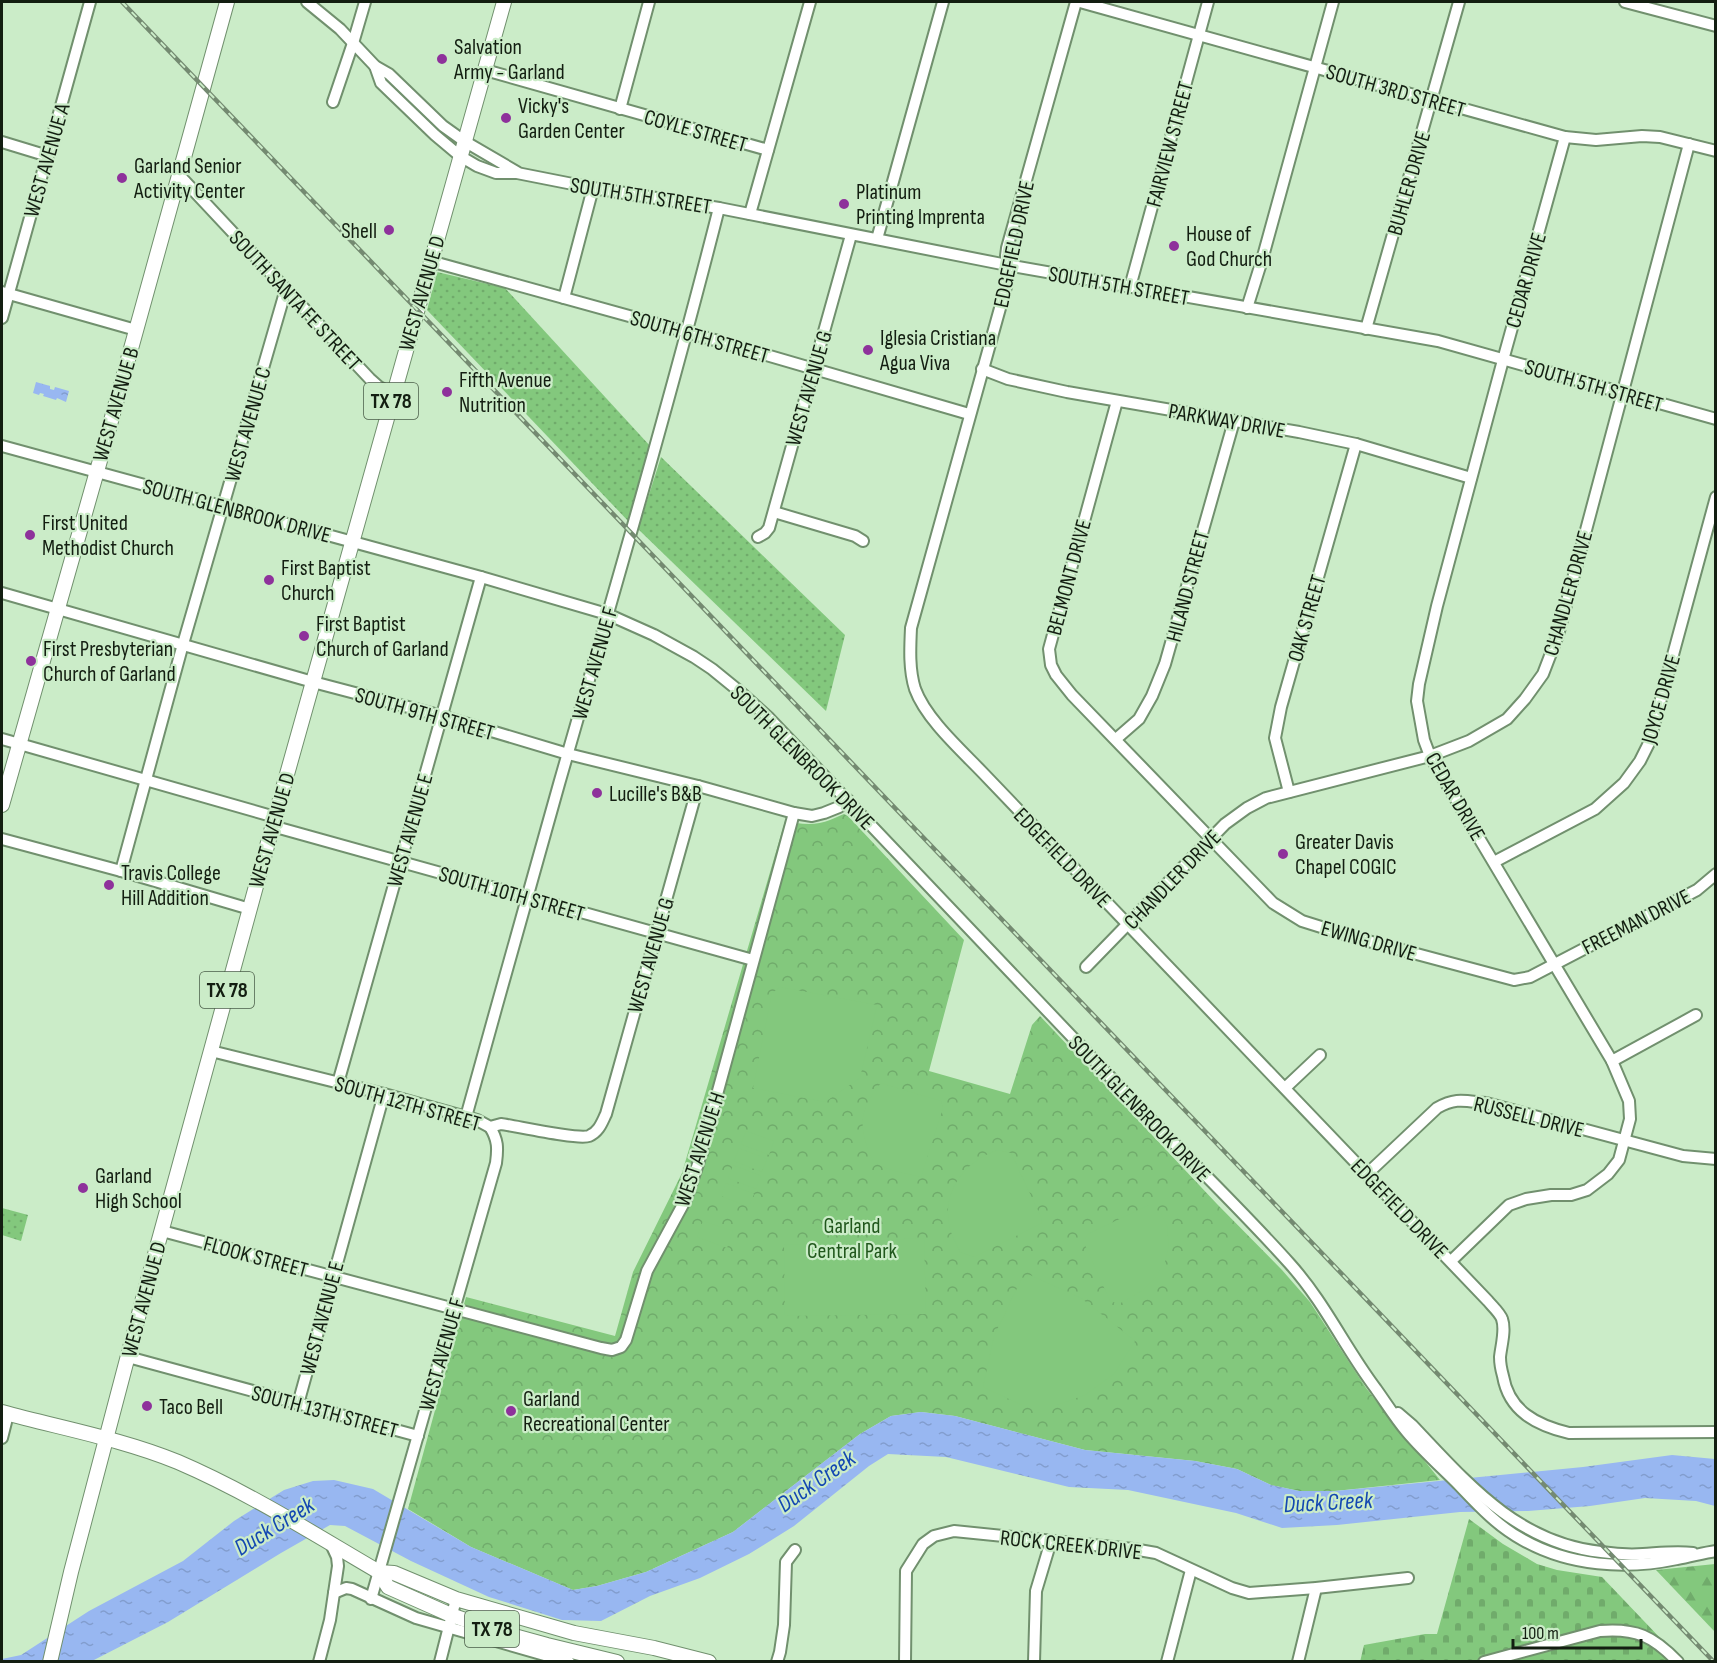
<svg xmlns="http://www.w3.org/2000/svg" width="1717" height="1663" font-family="'Sofia Sans Condensed',sans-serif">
<defs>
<pattern id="grass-dots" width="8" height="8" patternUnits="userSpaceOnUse" patternTransform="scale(1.5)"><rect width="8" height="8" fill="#83c87d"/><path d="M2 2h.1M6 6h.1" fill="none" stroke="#70ab6b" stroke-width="1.8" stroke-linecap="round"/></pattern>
<pattern id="forest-firs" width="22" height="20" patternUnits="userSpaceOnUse" patternTransform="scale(1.5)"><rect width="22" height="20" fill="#83c87d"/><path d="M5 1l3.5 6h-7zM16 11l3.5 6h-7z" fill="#70ab6b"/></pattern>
<pattern id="cemetery-stones" width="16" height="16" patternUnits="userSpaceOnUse" patternTransform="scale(1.5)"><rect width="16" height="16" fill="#83c87d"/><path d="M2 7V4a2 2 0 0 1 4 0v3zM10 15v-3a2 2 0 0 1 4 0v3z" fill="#70ab6b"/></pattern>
<pattern id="park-crowns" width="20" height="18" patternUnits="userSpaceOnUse" patternTransform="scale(1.5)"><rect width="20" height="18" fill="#83c87d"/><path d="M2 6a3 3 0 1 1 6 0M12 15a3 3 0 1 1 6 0" fill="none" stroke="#70ab6b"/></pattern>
<pattern id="water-ripples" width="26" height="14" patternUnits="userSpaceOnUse" patternTransform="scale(1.5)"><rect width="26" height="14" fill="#98b7f1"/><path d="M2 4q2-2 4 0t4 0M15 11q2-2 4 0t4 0" fill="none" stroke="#829dce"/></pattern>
</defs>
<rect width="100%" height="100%" fill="#cbecc8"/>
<!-- grass -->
<g fill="url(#grass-dots)">
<polygon points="437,272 505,288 651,447 630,523 427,310"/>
<polygon points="661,457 845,635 826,711 638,529"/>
<polygon points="2,1208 28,1215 21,1241 2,1235"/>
</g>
<!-- forest -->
<polygon fill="url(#forest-firs)" points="1715,1564 1716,1564 1715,1632 1656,1570"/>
<!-- cemetery -->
<polygon fill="url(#cemetery-stones)" points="1469,1519 1503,1544 1537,1564 1557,1570 1602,1577 1682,1661 1360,1662 1364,1645 1425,1634 1437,1634"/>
<!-- park -->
<path fill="url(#park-crowns)" d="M844,814L848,816L964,940L929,1071L1010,1094L1032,1025L1040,1016L1217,1204L1282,1270L1310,1302L1366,1388L1440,1480L1335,1491H1299L1271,1485L1237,1469L1195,1461L1085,1450L955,1416L921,1412L891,1416L860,1434L733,1532L646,1572L597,1586L573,1590L471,1547L408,1509L466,1297L615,1336L633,1272L682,1173L785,821C799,824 816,826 830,820C835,818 839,816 844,814Z"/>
<!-- pitch -->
<g fill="#83c87d">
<polygon points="780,987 877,1005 860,1078 825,1102 753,1088 772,993"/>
<path d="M881,1083L941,1101L943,1108L921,1177C907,1173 884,1171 873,1160C870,1155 867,1148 866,1143C858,1116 865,1104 881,1083Z"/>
<polygon points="746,1131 774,1141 769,1155 741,1144"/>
<polygon points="739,1148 767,1159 762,1172 734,1161"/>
<path d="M998,1150L1011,1153L1041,1217L1042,1223L974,1257L960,1252C958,1246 954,1241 952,1235C938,1196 962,1162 998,1150Z"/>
<polygon points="733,1165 761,1176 756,1189 728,1178"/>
<polygon points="726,1183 754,1194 749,1207 721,1196"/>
<polygon points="1149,1205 1161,1213 1167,1226 1169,1245 1165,1262 1155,1278 1143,1290 1119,1304 1110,1301 1085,1245 1085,1239 1088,1234"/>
<polygon points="703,1221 733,1231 727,1248 697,1237"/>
<polygon points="924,1238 926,1314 785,1316 784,1245"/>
<polygon points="1030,1275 1081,1298 1135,1341 1114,1374 1085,1395 1057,1405 1022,1405 983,1387 994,1336 1022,1278"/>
</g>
<!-- water -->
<g fill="url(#water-ripples)">
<polygon points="36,382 50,386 50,389 54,390 55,387 69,391 66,402 57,398 56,400 43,396 44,394 40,393 39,395 33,393"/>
<polygon points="921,1412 955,1416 1085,1450 1195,1461 1237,1469 1271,1485 1299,1491 1335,1491 1583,1467 1672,1455 1715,1459 1715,1506 1696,1501 1645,1498 1590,1506 1528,1511 1460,1512 1337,1525 1282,1528 1236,1513 1128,1490 1069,1487 946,1457 888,1454 869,1466 794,1526 749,1554 700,1578 650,1596 601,1621 562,1620 489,1597 411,1561 345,1526 330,1525 281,1553 168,1622 92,1661 2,1662 2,1659 21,1655 89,1611 183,1561 234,1521 284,1490 313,1481 334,1480 373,1489 471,1547 573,1590 597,1586 646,1572 733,1532 860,1434 891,1416"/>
</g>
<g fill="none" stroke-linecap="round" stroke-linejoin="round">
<!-- minor casing -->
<g stroke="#71906e" stroke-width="14">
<g id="minor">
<polyline points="307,2 340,29 375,66 389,74 443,126 464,141 517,172"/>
<path d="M1076,2L1007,248L1006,256L1007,283L911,628C910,649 909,670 915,689C926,719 961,750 983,773L1488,1301C1492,1306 1500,1313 1502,1319C1506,1330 1501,1346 1500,1357C1500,1363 1501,1369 1503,1376C1509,1411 1536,1425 1569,1433L1716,1432"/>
<polyline points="1080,2 1565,137 1596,140 1642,136 1660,137 1716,151"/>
<polyline points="1625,2 1716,26"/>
<polyline points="375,66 381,83 435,135 460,156 477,166 496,173 517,173 593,188 719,208 1007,265 1438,341 1716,419"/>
<polyline points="485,70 768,150"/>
<polyline points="333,102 353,43 365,2"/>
<polyline points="620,109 649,2"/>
<polyline points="2,142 48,156"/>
<polyline points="179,175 370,379 379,387 393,394"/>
<polyline points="750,214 810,2"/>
<polyline points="877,239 943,2"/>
<polyline points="430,261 687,332 969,414"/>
<polyline points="1130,287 1208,2"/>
<polyline points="2,292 136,330"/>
<polyline points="564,298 593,188"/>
<polyline points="1247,308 1262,260 1333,2"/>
<polyline points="2,318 90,2"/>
<polyline points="1366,329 1459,2"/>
<polyline points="982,369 1008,379 1067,392 1299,432 1356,444 1471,478"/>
<polyline points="1117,401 1049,649 1051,665 1056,675 1072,695 1273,903 1302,921 1353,937 1514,980 1530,977 1697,890 1716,874"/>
<path d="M2,446L481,577L607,614L654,635L694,657L712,669L739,691L769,718C891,845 1012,974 1134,1102C1185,1156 1240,1208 1290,1264C1325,1303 1345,1348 1376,1389C1386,1403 1396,1419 1407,1432C1422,1450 1441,1467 1458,1484C1478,1505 1497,1526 1523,1540C1569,1566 1625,1570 1677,1559C1690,1557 1702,1553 1716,1551"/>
<polyline points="774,512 855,536 863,541"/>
<polyline points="758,537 765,533 769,528 851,235"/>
<polyline points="2,593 313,682 431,713 568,754 698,786 794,813 812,816 824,813 839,807 848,800"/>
<polyline points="2,739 275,817"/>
<polyline points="1116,739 1139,719 1152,696 1165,664 1234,421"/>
<polyline points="1289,792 1275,738 1281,707 1356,444"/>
<polyline points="272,826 753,960"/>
<polyline points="2,839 121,871 250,909"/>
<polyline points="1494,862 1595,809 1624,783 1640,761 1649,743 1716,497"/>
<polyline points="121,871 183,644 286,289"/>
<polyline points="1086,967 1225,824 1247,808 1266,798 1430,756 1469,741 1507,719 1525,699 1543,674 1558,635 1689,144"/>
<path d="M211,1051L384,1094L477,1120L490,1127L501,1124C516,1126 578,1140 589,1136C599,1132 602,1122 606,1114L698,786"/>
<polyline points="1612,1061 1696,1015"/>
<polyline points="338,1083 481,577"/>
<polyline points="1285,1088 1320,1055"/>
<path d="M466,1117C497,1006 527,895 559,784C614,592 670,401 719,208"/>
<path d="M1367,1174L1437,1108C1456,1097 1465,1101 1486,1103L1683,1156L1716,1159"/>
<polyline points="162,1231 601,1348 612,1350 621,1347 626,1340 647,1271 686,1199 698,1164 794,813"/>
<polyline points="1451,1261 1509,1205 1526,1199 1551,1195 1571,1195 1587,1190 1608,1174 1619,1160 1630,1119 1629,1101 1612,1061 1430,756 1424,740 1417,701 1419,684 1437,606 1503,360 1565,137"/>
<polyline points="128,1357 418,1436"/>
<polyline points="298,1404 384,1094"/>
<path d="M1398,1413L1412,1425C1467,1483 1517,1543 1601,1552C1615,1554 1629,1555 1643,1554C1660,1553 1676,1551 1693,1553"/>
<polyline points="2,1438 8,1414"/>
<polyline points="334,1593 346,1588 352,1589 416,1618 569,1662"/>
<path d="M371,1599L496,1163C498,1148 498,1140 490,1127"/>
<polyline points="319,1662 330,1620 338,1566 337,1557 331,1544"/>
<polyline points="440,1662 456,1599"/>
<polyline points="777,1662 780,1652 784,1625 786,1562 795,1550"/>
<polyline points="905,1662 906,1571 923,1544 934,1536 954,1531 1133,1549 1156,1553 1232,1588 1249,1593 1316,1588 1408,1578"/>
<polyline points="1034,1662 1036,1591 1051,1541"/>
<polyline points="1167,1662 1191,1570"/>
<polyline points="1298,1662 1316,1588"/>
<path d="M1484,1662L1600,1631C1636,1628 1653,1636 1678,1662"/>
</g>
</g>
<!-- major casing -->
<g stroke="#71906e" stroke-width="16">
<g id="major">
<polyline points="2,805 101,457 227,2"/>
<path d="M2,1412C60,1428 122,1439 178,1462C248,1492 314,1534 379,1572L394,1573L456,1599L574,1633L654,1648L709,1662"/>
<polyline points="379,1572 388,1587 451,1615 500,1632 547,1645 617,1662"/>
<polyline points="50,1662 71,1572 145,1291 275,817 504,2"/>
</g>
</g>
<!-- minor -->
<use href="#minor" stroke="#fff" stroke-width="10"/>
<!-- major -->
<use href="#major" stroke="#fff" stroke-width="14"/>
<!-- rail casing -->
<g stroke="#748a71" stroke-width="4.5">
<polyline id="rail" points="122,2 1714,1662"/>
</g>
<!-- rail -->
<use href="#rail" stroke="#cbecc8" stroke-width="2" stroke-dasharray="7" stroke-linecap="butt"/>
</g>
<!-- markers -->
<g fill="#8e319b" stroke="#cbecc8" stroke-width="2">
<circle cx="442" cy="59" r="6"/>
<circle cx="506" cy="118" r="6"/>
<circle cx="122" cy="178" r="6"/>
<circle cx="844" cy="204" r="6"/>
<circle cx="389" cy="230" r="6"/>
<circle cx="1174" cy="246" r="6"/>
<circle cx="868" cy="350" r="6"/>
<circle cx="447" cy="392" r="6"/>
<circle cx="30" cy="535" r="6"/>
<circle cx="269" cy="580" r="6"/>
<circle cx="304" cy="636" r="6"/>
<circle cx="31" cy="661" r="6"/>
<circle cx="597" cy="793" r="6"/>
<circle cx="1283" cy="854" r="6"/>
<circle cx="109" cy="885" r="6"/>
<circle cx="83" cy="1188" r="6"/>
<circle cx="147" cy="1406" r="6"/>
<circle cx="511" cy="1411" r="6"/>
</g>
<g text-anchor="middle" stroke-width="4.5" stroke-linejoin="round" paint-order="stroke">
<!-- shield labels -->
<g fill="#cbecc8" stroke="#4a5c48" stroke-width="1.5">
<rect x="364" y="383" width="54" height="36" rx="4.5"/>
<rect x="200" y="972" width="54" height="36" rx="4.5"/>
<rect x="465" y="1611" width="54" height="36" rx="4.5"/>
</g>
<g font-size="21" font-weight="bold" fill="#131e11">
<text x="391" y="408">TX 78</text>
<text x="227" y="997">TX 78</text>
<text x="492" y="1636">TX 78</text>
</g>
<!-- poi labels -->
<g font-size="22" fill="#131e11" stroke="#cbecc8" text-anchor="start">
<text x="454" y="54">Salvation<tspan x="454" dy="25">Army - Garland</tspan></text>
<text x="518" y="113">Vicky's<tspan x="518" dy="25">Garden Center</tspan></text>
<text x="134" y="173">Garland Senior<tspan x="134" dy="25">Activity Center</tspan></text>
<text x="856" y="199">Platinum<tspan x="856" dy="25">Printing Imprenta</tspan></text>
<text x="377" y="238" text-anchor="end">Shell</text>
<text x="1186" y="241">House of<tspan x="1186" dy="25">God Church</tspan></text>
<text x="880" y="345">Iglesia Cristiana<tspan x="880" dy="25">Agua Viva</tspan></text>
<text x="459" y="387">Fifth Avenue<tspan x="459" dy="25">Nutrition</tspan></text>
<text x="42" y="530">First United<tspan x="42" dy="25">Methodist Church</tspan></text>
<text x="281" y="575">First Baptist<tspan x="281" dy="25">Church</tspan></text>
<text x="316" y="631">First Baptist<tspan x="316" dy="25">Church of Garland</tspan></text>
<text x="43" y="656">First Presbyterian<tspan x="43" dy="25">Church of Garland</tspan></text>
<text x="609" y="801">Lucille's B&amp;B</text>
<text x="1295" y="849">Greater Davis<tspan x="1295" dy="25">Chapel COGIC</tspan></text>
<text x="121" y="880">Travis College<tspan x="121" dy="25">Hill Addition</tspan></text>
<text x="95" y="1183">Garland<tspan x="95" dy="25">High School</tspan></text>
<text x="523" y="1406">Garland<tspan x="523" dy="25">Recreational Center</tspan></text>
<text x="159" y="1414">Taco Bell</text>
</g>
<!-- street labels -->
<g font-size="22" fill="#131e11" stroke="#cbecc8">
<text transform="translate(1396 90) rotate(16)" y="8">SOUTH 3RD STREET</text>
<text transform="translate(696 130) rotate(16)" y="8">COYLE STREET</text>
<text transform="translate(1169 144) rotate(-75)" y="8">FAIRVIEW STREET</text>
<text transform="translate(46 160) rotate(-74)" y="8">WEST AVENUE A</text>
<text transform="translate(1408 183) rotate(-74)" y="8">BUHLER DRIVE</text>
<text transform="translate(641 195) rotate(9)" y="8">SOUTH 5TH STREET</text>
<text transform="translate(1013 244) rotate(-78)" y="8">EDGEFIELD DRIVE</text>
<text transform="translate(1525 280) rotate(-74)" y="8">CEDAR DRIVE</text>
<text transform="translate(1119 285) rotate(10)" y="8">SOUTH 5TH STREET</text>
<text transform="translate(421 293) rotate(-74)" y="8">WEST AVENUE D</text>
<text transform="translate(296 300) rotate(47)" y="8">SOUTH SANTA FE STREET</text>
<text transform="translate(700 336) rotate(16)" y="8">SOUTH 6TH STREET</text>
<text transform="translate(1594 385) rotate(16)" y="8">SOUTH 5TH STREET</text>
<text transform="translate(808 388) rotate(-74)" y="8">WEST AVENUE G</text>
<text transform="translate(115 404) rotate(-74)" y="8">WEST AVENUE B</text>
<text transform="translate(1227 420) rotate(10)" y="8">PARKWAY DRIVE</text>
<text transform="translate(247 424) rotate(-74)" y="8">WEST AVENUE C</text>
<text transform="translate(237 510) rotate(15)" y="8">SOUTH GLENBROOK DRIVE</text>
<text transform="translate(1068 577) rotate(-75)" y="8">BELMONT DRIVE</text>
<text transform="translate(1187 586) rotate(-75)" y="8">HILAND STREET</text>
<text transform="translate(1567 593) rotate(-74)" y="8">CHANDLER DRIVE</text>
<text transform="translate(1306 618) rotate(-74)" y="8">OAK STREET</text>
<text transform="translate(594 663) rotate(-74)" y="8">WEST AVENUE F</text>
<text transform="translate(1660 699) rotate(-74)" y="8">JOYCE DRIVE</text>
<text transform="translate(425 713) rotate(16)" y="8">SOUTH 9TH STREET</text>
<text transform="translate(803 757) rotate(45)" y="8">SOUTH GLENBROOK DRIVE</text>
<text transform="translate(1456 796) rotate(60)" y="8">CEDAR DRIVE</text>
<text transform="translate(271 830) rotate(-74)" y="8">WEST AVENUE D</text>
<text transform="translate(409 830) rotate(-74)" y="8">WEST AVENUE E</text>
<text transform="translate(1063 857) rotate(46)" y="8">EDGEFIELD DRIVE</text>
<text transform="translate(1172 879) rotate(-46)" y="8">CHANDLER DRIVE</text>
<text transform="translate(512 893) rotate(16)" y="8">SOUTH 10TH STREET</text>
<text transform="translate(1636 921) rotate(-27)" y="8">FREEMAN DRIVE</text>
<text transform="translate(1369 940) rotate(16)" y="8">EWING DRIVE</text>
<text transform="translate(650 955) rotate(-74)" y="8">WEST AVENUE G</text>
<text transform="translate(408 1103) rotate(16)" y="8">SOUTH 12TH STREET</text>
<text transform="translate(1140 1108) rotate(46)" y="8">SOUTH GLENBROOK DRIVE</text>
<text transform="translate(1529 1116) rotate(14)" y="8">RUSSELL DRIVE</text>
<text transform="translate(699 1149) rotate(-72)" y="8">WEST AVENUE H</text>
<text transform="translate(1400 1208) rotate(46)" y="8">EDGEFIELD DRIVE</text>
<text transform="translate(256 1256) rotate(15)" y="8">FLOOK STREET</text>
<text transform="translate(143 1299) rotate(-75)" y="8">WEST AVENUE D</text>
<text transform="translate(321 1318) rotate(-75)" y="8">WEST AVENUE E</text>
<text transform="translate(441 1354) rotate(-74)" y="8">WEST AVENUE F</text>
<text transform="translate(325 1411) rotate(15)" y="8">SOUTH 13TH STREET</text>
<text transform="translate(1071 1544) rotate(6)" y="8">ROCK CREEK DRIVE</text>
</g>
<!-- park labels -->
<g font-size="22" fill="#20571c" stroke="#cbecc8">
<text x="852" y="1233">Garland<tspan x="852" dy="25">Central Park</tspan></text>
</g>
<!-- water labels -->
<g font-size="24" font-style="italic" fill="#1347b2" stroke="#cbecc8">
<text transform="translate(816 1481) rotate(-35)" y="8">Duck Creek</text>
<text transform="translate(1328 1502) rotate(-3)" y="8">Duck Creek</text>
<text transform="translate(274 1526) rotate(-32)" y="8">Duck Creek</text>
</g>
</g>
<!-- border -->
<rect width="1717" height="1663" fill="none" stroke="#131e11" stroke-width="6"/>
<!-- scale -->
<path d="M1513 1639v9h128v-9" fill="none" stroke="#131e11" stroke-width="3"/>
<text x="1522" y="1639" font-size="18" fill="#131e11" stroke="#cbecc8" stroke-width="4.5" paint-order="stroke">100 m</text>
</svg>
